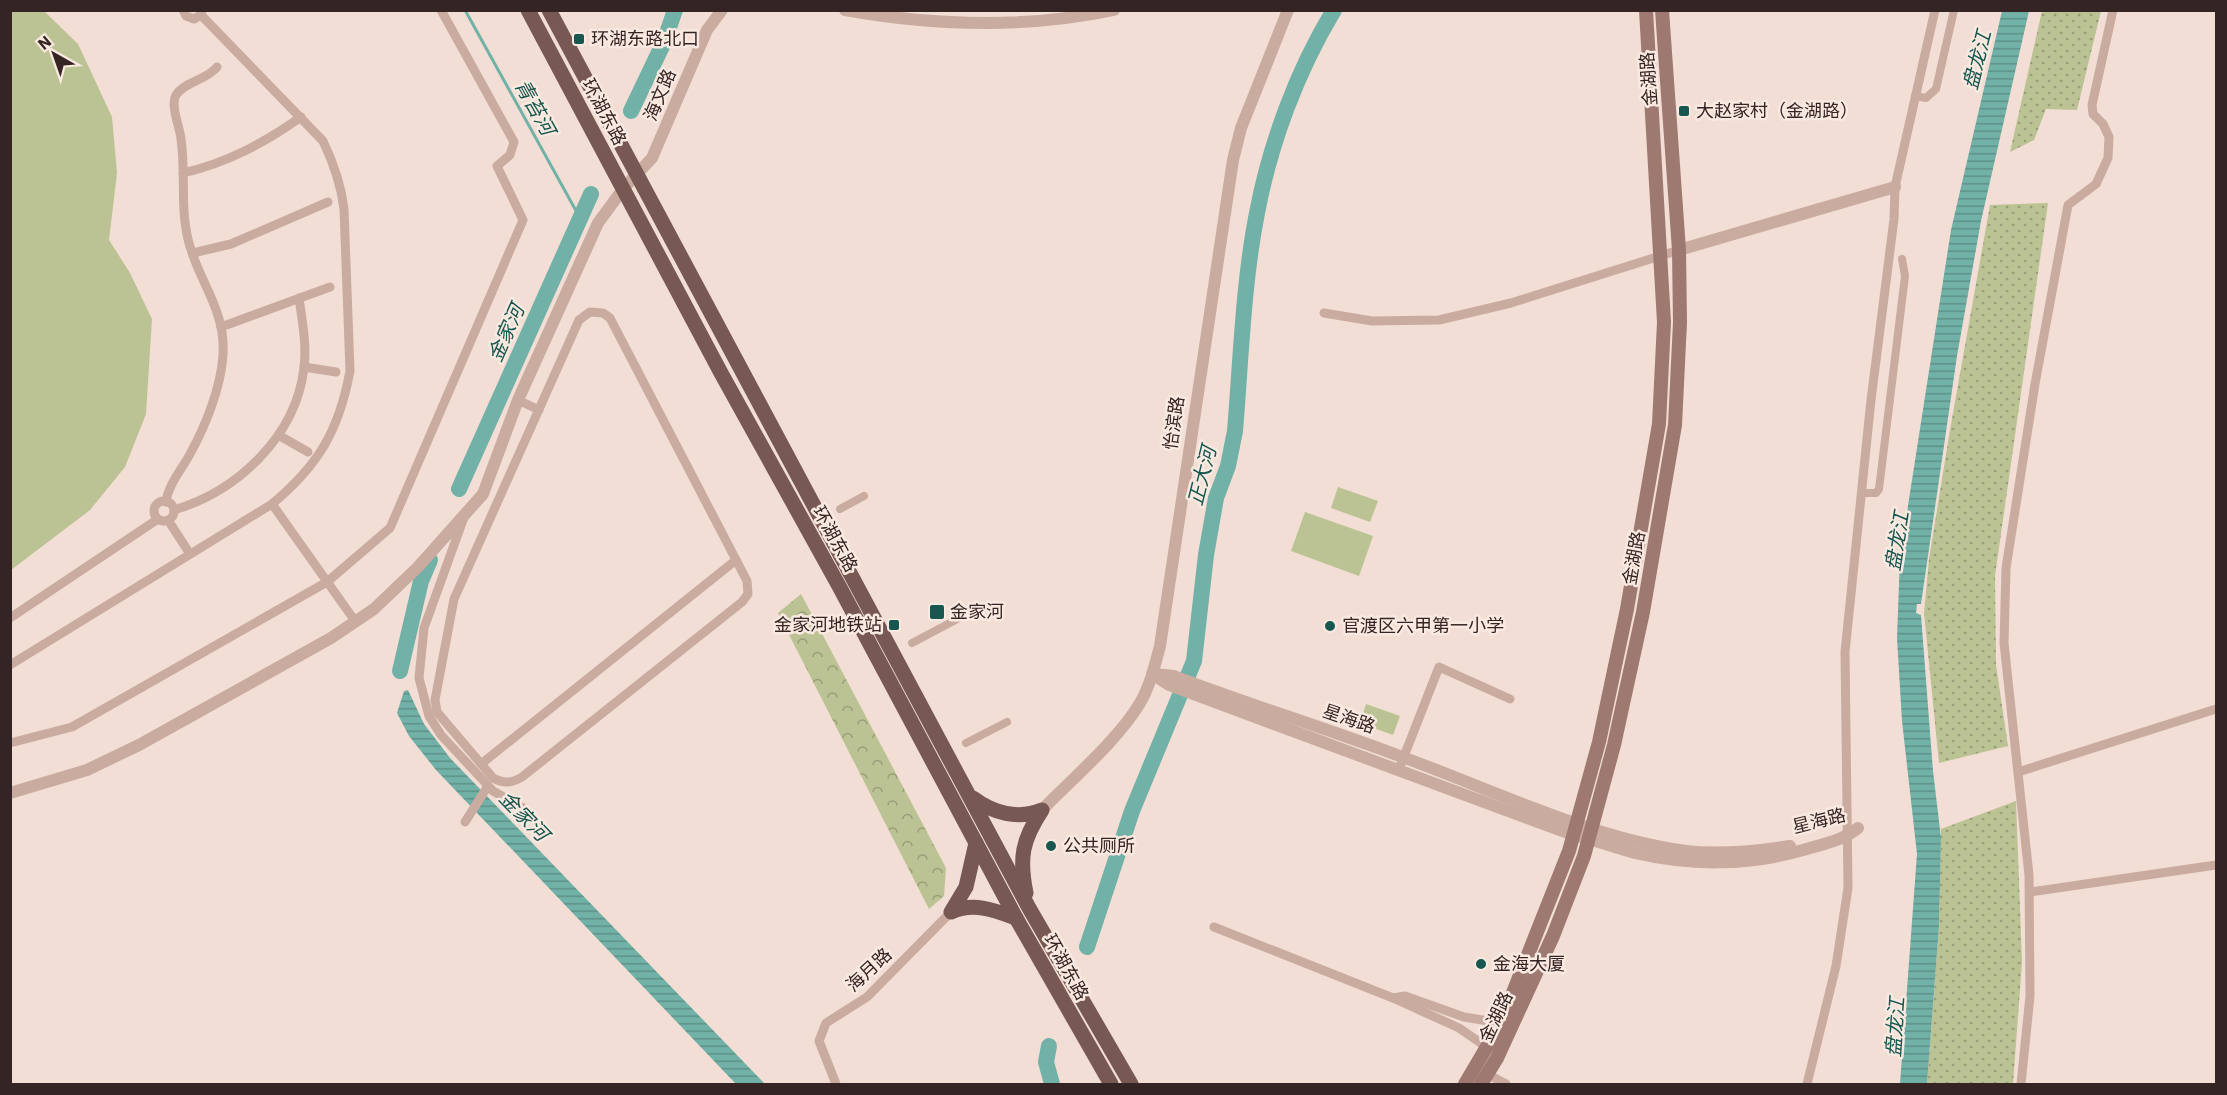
<svg xmlns="http://www.w3.org/2000/svg" width="2227" height="1095" font-family="'IBM Plex Sans','Noto Sans SC',sans-serif">
<defs>
<pattern id="forest-crowns" width="20" height="18" patternUnits="userSpaceOnUse" patternTransform="scale(1.5)"><rect width="20" height="18" fill="#bbc293"/><path d="M2 6a3 3 0 1 1 6 0M12 15a3 3 0 1 1 6 0" fill="none" stroke="#999d78"/></pattern>
<pattern id="park-dots" width="8" height="8" patternUnits="userSpaceOnUse" patternTransform="scale(1.5)"><rect width="8" height="8" fill="#bbc293"/><path d="M2 2h.1M6 6h.1" fill="none" stroke="#999d78" stroke-width="1.8" stroke-linecap="round"/></pattern>
<pattern id="water-rules" width="6" height="5" patternUnits="userSpaceOnUse" patternTransform="scale(1.5)"><rect width="6" height="5" fill="#71b1a7"/><path d="M0 2.5h6" fill="none" stroke="#5e9088"/></pattern>
</defs>
<rect width="100%" height="100%" fill="#f2ded4"/>
<!-- grass -->
<g fill="#bbc293">
<polygon points="11,10 44,11 78,44 112,117 117,173 109,240 130,273 152,319 146,414 125,467 90,510 11,570"/>
<polygon points="1338,487 1378,501 1370,522 1331,508"/>
<polygon points="1305,512 1373,536 1359,576 1291,551"/>
<polygon points="1366,704 1400,716 1393,735 1360,723"/>
</g>
<!-- forest -->
<polygon fill="url(#forest-crowns)" points="801,594 946,868 944,896 929,909 778,613"/>
<!-- park -->
<g fill="url(#park-dots)">
<polygon points="2042,11 2101,11 2077,110 2046,109 2034,140 2010,152"/>
<polygon points="2048,203 1995,576 1996,665 2008,746 1939,763 1924,613 1929,559 1950,430 1990,205"/>
<polygon points="2016,801 2022,962 2013,1084 1927,1084 1939,926 1941,829"/>
</g>
<!-- water -->
<g fill="url(#water-rules)">
<polygon points="2002,11 2029,11 1981,221 1957,356 1921,604 1917,604 1916,613 1921,615 1933,771 1941,838 1939,926 1927,1084 1900,1084 1917,854 1902,721 1897,638 1900,557 1951,230"/>
<polygon points="408,690 424,724 450,758 765,1084 736,1084 436,770 409,736 397,713 404,691"/>
</g>
<g fill="none" stroke-linecap="round" stroke-linejoin="round">
<!-- stream -->
<polyline stroke="#71b1a7" stroke-width="3" points="465,10 580,218"/>
<!-- river -->
<g stroke="#71b1a7" stroke-width="16">
<polyline points="631,111 664,42 675,10"/>
<polyline points="459,489 591,194"/>
<polyline points="400,671 421,581 430,560"/>
<path d="M1087,947L1132,811L1194,661L1206,555L1216,498L1228,466L1235,431C1241,359 1243,284 1257,213C1270,144 1297,71 1334,10"/>
<polyline points="1049,1046 1046,1062 1052,1084"/>
</g>
<!-- pedestrian -->
<g stroke="#caaba0" stroke-width="8">
<polyline points="1915,96 1926,98 1936,89 1954,10"/>
<polyline points="1863,493 1876,493 1879,489 1905,276 1902,259"/>
<polyline points="840,509 864,496"/>
<polyline points="912,643 965,615"/>
<polyline points="966,743 1007,722"/>
</g>
<!-- minor -->
<g stroke="#caaba0" stroke-width="9">
<polyline points="183,10 186,16 194,19 201,15 202,10"/>
<path d="M183,173C227,163 264,143 301,117"/>
<polyline points="193,253 231,244 328,202"/>
<path d="M590,312L603,313L610,318L747,581L748,594L742,602L522,777C512,783 504,784 493,778L437,712L435,700L454,599L579,320Z"/>
<polyline points="1324,313 1372,321 1439,320 1511,303 1679,250"/>
<polyline points="221,327 330,287"/>
<polyline points="304,367 336,372"/>
<polyline points="518,400 539,410"/>
<polyline points="280,436 308,452"/>
<circle cx="164" cy="511" r="10"/>
<path d="M166,502C168,485 182,469 190,454C206,425 221,387 223,355C226,308 197,280 188,239C180,206 186,173 181,139C180,127 170,106 176,95C184,82 207,80 217,67"/>
<polyline points="272,504 355,621"/>
<path d="M174,510C238,491 296,436 304,368C307,345 302,320 299,298"/>
<polyline points="168,520 190,554"/>
<polyline points="463,520 424,628 419,678 429,716 441,735 493,791 523,808"/>
<polyline points="10,618 158,519"/>
<path d="M10,665L272,504C319,465 339,430 350,371L344,209C341,184 334,164 323,141L201,15"/>
<polyline points="10,743 72,727 327,582 390,528 523,220 497,166 510,155 514,142 441,10"/>
<polyline points="481,764 736,560"/>
<polyline points="1399,769 1439,667 1510,699"/>
<polyline points="2018,772 2216,709"/>
<polyline points="465,822 488,786"/>
<polyline points="2030,892 2216,865"/>
<polyline points="1214,927 1393,998 1459,1028 1488,1048"/>
<polyline points="1393,998 1405,996 1464,1017 1501,1023"/>
<polyline points="1487,1074 1506,1084"/>
<polyline points="836,1084 819,1041 826,1023 867,997 951,912"/>
<polyline points="1807,1084 1836,966 1848,888 1845,652 1871,400 1894,219 1895,187 1935,10"/>
<polyline points="2021,1084 2030,996 2029,875 2004,643 2006,568 2035,384 2068,205 2096,184 2108,158 2109,137 2103,124 2093,114 2092,105 2113,10"/>
</g>
<!-- tertiary -->
<g stroke="#caaba0" stroke-width="12">
<path d="M845,10C935,26 1024,29 1114,10"/>
<polyline points="1679,250 1895,187"/>
<path d="M1152,674L1169,685L1573,835C1594,840 1614,847 1635,853C1690,866 1749,866 1803,850C1823,844 1842,841 1858,828"/>
<path d="M1154,674L1174,676C1250,705 1329,729 1405,758C1495,791 1591,838 1686,851C1719,855 1757,851 1790,846"/>
<polyline points="10,793 87,770 139,745 331,638 374,609 418,567 483,494 518,400 598,223 623,189 652,158 707,30 722,10"/>
<path d="M1042,810C1072,779 1118,740 1140,703C1150,686 1155,665 1160,646L1233,160L1241,128L1288,10"/>
</g>
<!-- secondary -->
<g stroke="#9e7971" stroke-width="14">
<polyline points="1465,1084 1501,1023 1569,851 1599,742 1627,609 1659,424 1664,322 1646,10"/>
<polyline points="1481,1084 1497,1058 1553,936 1584,856 1614,745 1643,612 1675,425 1680,322 1679,250 1662,10"/>
</g>
<!-- primary -->
<g stroke="#775853" stroke-width="15">
<polyline points="528,10 721,373 839,586 1016,918 1111,1084"/>
<polyline points="549,10 1029,908 1131,1084"/>
<path d="M973,798C993,813 1018,820 1042,810C1022,840 1019,858 1026,893"/>
<path d="M976,843L966,887L951,912C974,902 994,910 1016,918"/>
</g>
</g>
<!-- markers -->
<g fill="#17574f" stroke="#fae9e0" stroke-width="2">
<rect x="573" y="33" width="12" height="12" rx="3"/>
<rect x="1678" y="105" width="12" height="12" rx="3"/>
<rect x="929" y="604" width="16" height="16" rx="3"/>
<rect x="888" y="619" width="12" height="12" rx="3"/>
<circle cx="1330" cy="626" r="6"/>
<circle cx="1051" cy="846" r="6"/>
<circle cx="1481" cy="964" r="6"/>
</g>
<g text-anchor="middle" stroke-width="5" stroke-linejoin="round" paint-order="stroke">
<!-- poi labels -->
<g font-size="18" fill="#342524" stroke="#fae9e0" text-anchor="start">
<text x="591" y="45">环湖东路北口</text>
<text x="1696" y="117">大赵家村（金湖路）</text>
<text x="950" y="618">金家河</text>
<text x="882" y="631" text-anchor="end">金家河地铁站</text>
<text x="1342" y="632">官渡区六甲第一小学</text>
<text x="1063" y="852">公共厕所</text>
<text x="1493" y="970">金海大厦</text>
</g>
<!-- street labels -->
<g font-size="18" fill="#342524" stroke="#fae9e0">
<text transform="translate(1649 79) rotate(-94)" y="6">金湖路</text>
<text transform="translate(660 95) rotate(-67)" y="6">海文路</text>
<text transform="translate(604 112) rotate(62)" y="6">环湖东路</text>
<text transform="translate(1174 423) rotate(-82)" y="6">怡滨路</text>
<text transform="translate(835 539) rotate(61)" y="6">环湖东路</text>
<text transform="translate(1634 558) rotate(-80)" y="6">金湖路</text>
<text transform="translate(1349 719) rotate(19)" y="6">星海路</text>
<text transform="translate(1819 821) rotate(-14)" y="6">星海路</text>
<text transform="translate(1066 967) rotate(61)" y="6">环湖东路</text>
<text transform="translate(869 970) rotate(-43)" y="6">海月路</text>
<text transform="translate(1496 1017) rotate(-65)" y="6">金湖路</text>
</g>
<!-- water labels -->
<g font-size="20" font-style="italic" fill="#17574f" stroke="#fae9e0">
<text transform="translate(1977 60) rotate(-76)" y="7">盘龙江</text>
<text transform="translate(535 107) rotate(61)" y="7">青苔河</text>
<text transform="translate(506 333) rotate(-66)" y="7">金家河</text>
<text transform="translate(1202 476) rotate(-76)" y="7">正大河</text>
<text transform="translate(1897 541) rotate(-81)" y="7">盘龙江</text>
<text transform="translate(524 816) rotate(46)" y="7">金家河</text>
<text transform="translate(1895 1027) rotate(-86)" y="7">盘龙江</text>
</g>
</g>
<!-- border -->
<rect width="2227" height="1095" fill="none" stroke="#342524" stroke-width="24"/>
<!-- north arrow -->
<g transform="translate(54 54) rotate(320)" stroke="#fae9e0" stroke-width="4.5" paint-order="stroke">
<path d="M0-4.5L10 22L0 15L-10 22Z" fill="#342524"/>
<text y="-9" font-size="16" font-weight="bold" text-anchor="middle" fill="#342524">N</text>
</g>
</svg>
